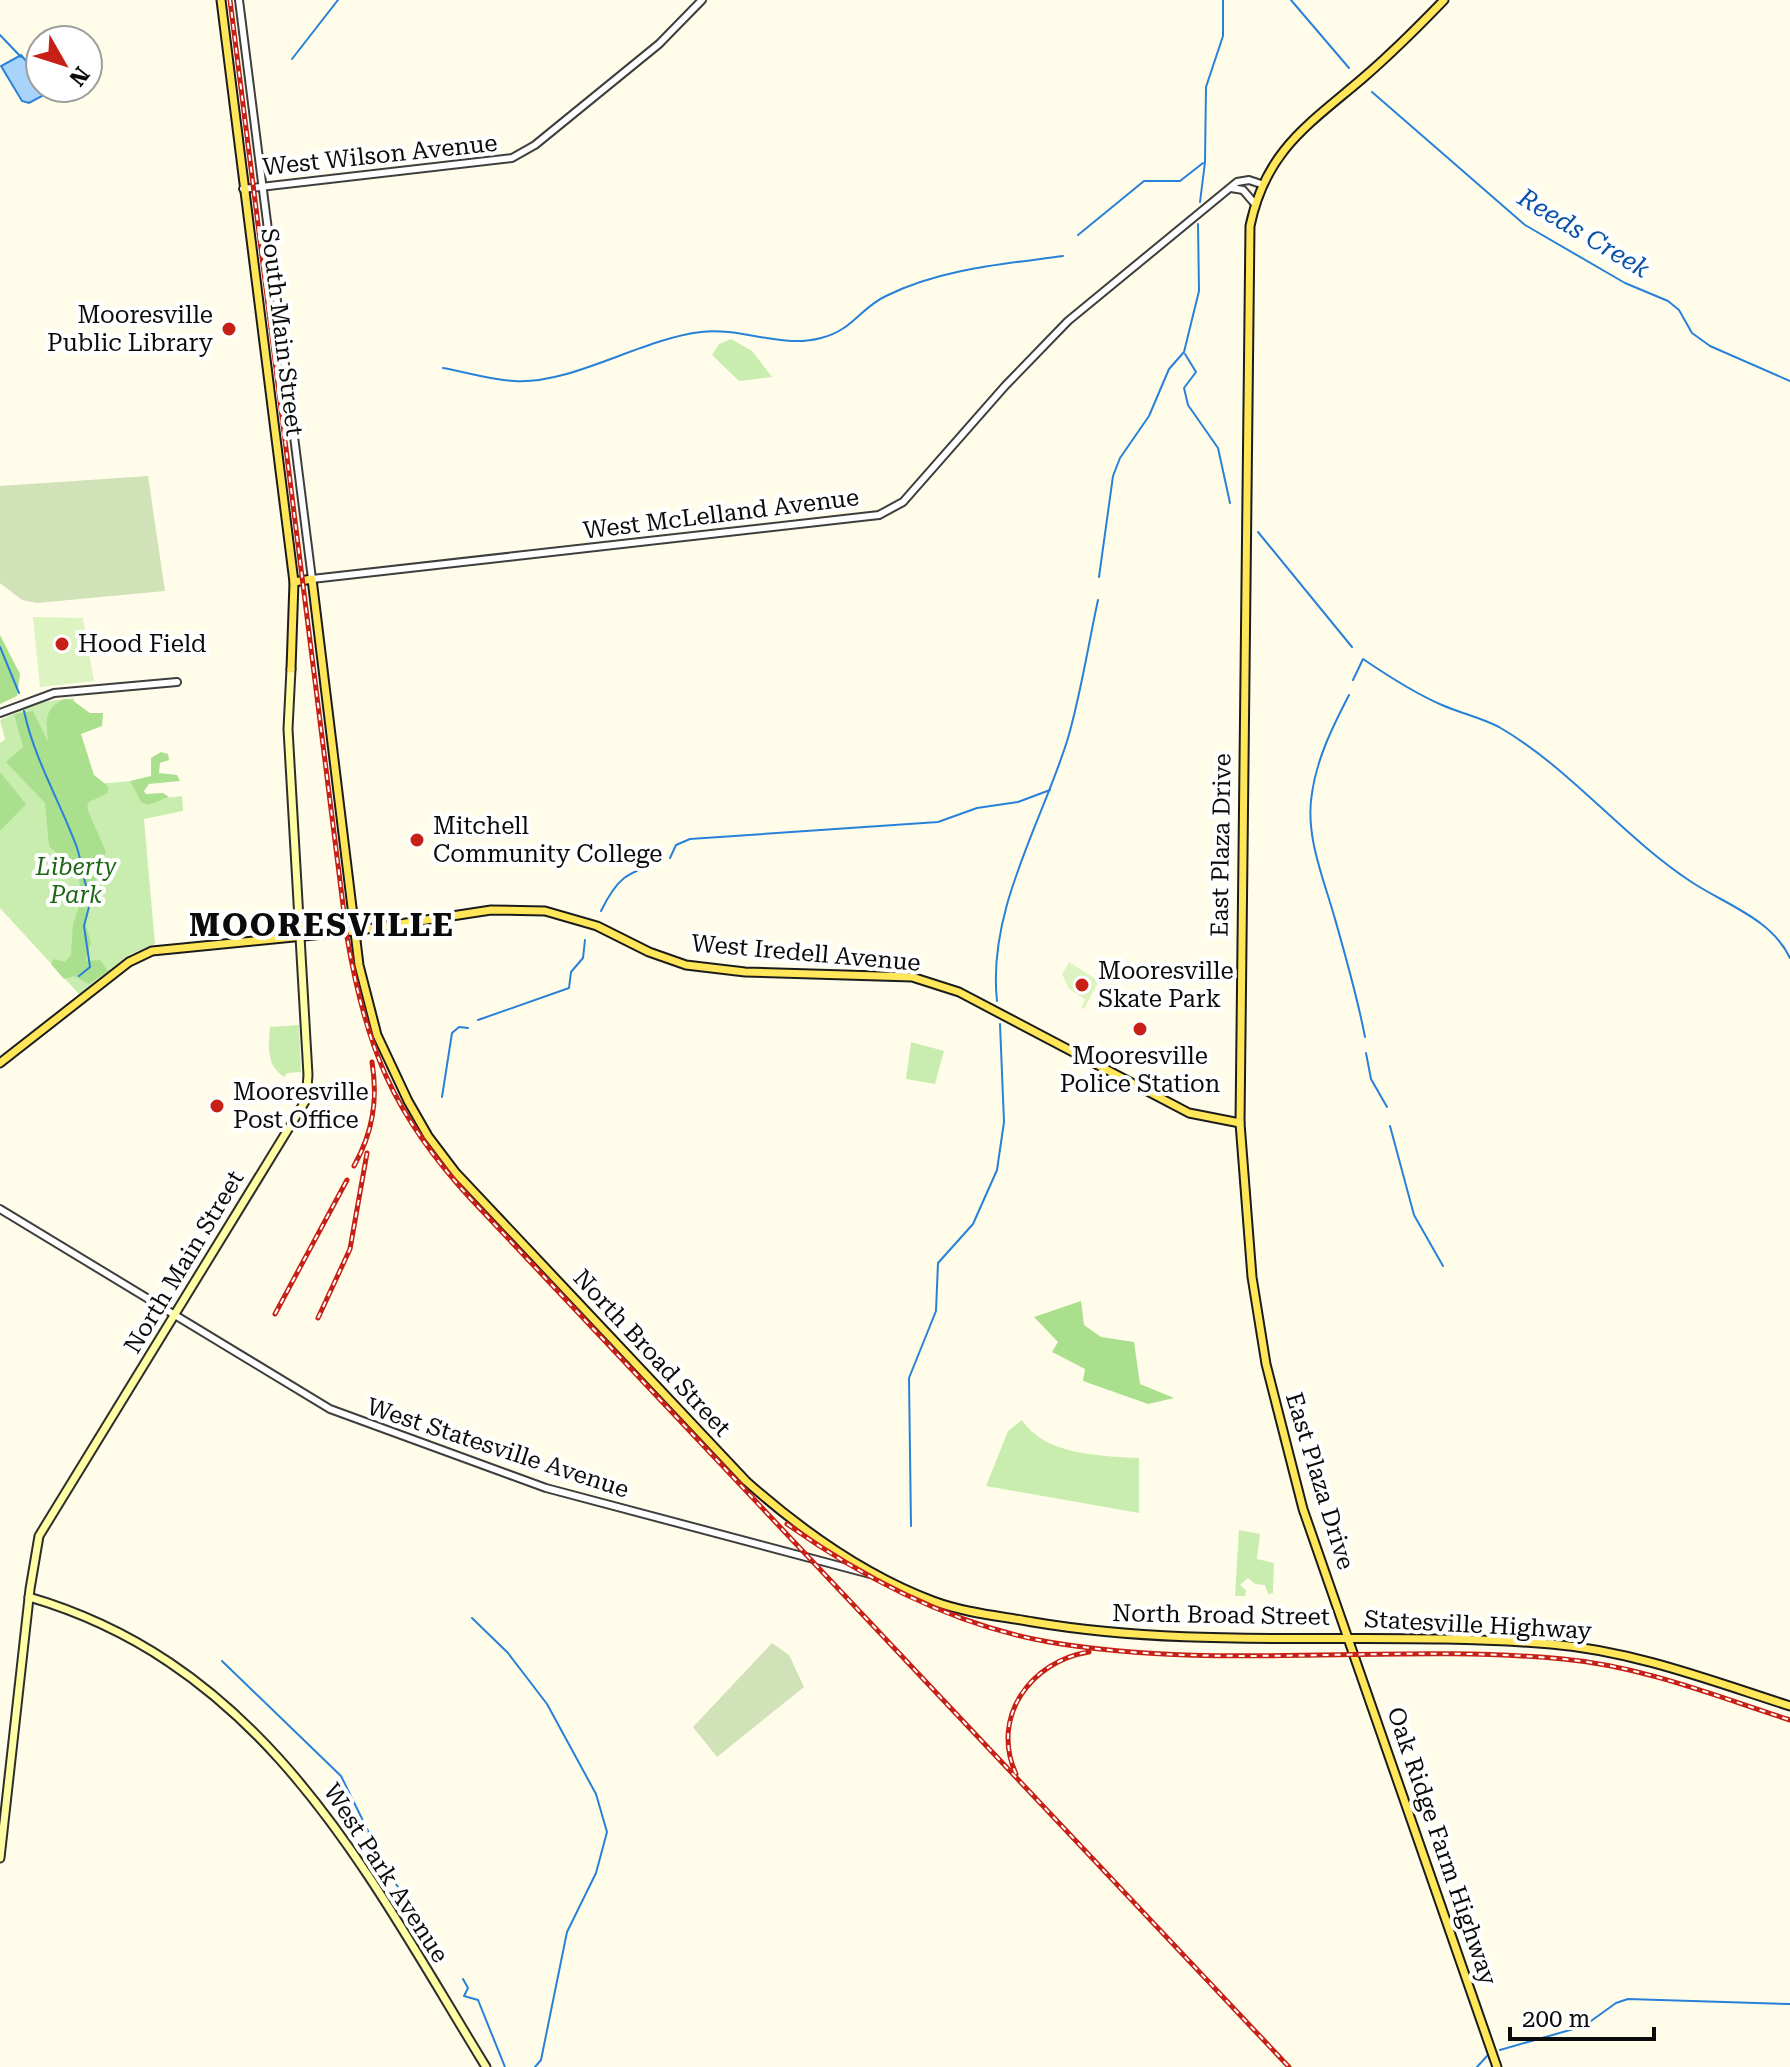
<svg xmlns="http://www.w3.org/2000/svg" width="1790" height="2067" font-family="'Roboto Serif',serif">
<rect width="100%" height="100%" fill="#fffde9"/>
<!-- green -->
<g fill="#c9edaf">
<polygon points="731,339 752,351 772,377 739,381 712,355 719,344"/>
<polygon points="74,698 87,785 130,781 141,801 182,796 183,811 144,819 155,944 131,954 79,994 0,908 0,743 5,739 0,720 41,702"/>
<path d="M299,1025L301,1072L287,1073L284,1077C267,1066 268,1048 270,1027Z"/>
<polygon points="911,1042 944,1051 935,1084 906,1079"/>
<path d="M1022,1420C1044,1455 1101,1456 1139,1458V1513L986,1486L1008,1431Z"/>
<polygon points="1239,1530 1260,1534 1257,1559 1274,1563 1273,1593 1268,1594 1265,1585 1255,1584 1248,1578 1240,1585 1246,1590 1245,1596 1235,1596"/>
</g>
<!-- forest -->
<g fill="#aadf8d">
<polygon points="0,635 20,674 17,696 0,704"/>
<path d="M65,699L72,700L90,713H103L102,726L81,734L94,775L108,786V793L89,802L87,808L106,852L93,888L86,894L80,890C79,858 67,865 49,846L45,803L6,762L23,747L14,714L33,711L48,742C47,724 42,708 65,699Z"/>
<polygon points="161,752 168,754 169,760 160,763 159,773 177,775 180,781 149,784 144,791 146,794 163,793 169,797 148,805 141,802 130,781 151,776 151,758"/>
<polygon points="0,772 26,804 0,831"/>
<polygon points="87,902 85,923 91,942 85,961 100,960 108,971 89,984 74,976 64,979 51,964 54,959 65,962 71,955 73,924 80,903"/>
<polygon points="1081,1301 1084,1325 1101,1337 1134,1342 1140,1384 1174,1398 1148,1404 1083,1381 1085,1369 1052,1352 1058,1342 1034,1317"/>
</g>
<!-- cemetery -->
<g fill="#d1e2b9">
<polygon points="148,476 165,591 37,603 22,600 0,583 0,486"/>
<polygon points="772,1643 789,1655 804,1687 717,1757 693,1727"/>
</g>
<!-- pitch -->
<g fill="#ddf3c2">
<polygon points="33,617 83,618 94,681 40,687"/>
<polygon points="1069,962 1099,981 1084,1009 1081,1008 1085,999 1069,989 1062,974"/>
</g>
<!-- water -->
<polygon fill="#a8d4fc" stroke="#2881d9" stroke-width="2" points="21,55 37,74 40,88 44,88 42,96 29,103 22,101 1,66"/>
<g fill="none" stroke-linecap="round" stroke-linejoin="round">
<!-- stream -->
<g stroke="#2881d9" stroke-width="2">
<polyline points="1291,0 1349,68"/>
<polyline points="0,35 21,57"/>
<polyline points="292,59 338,0"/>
<polyline points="1372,92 1525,225 1625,283 1668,301 1679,310 1692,333 1710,346 1790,381"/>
<polyline points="1200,202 1205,162 1206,87 1223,36 1223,0"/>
<polyline points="1078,235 1144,181 1180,181 1203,163"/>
<polyline points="1185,354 1196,372 1184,388 1188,405 1218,448 1230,503"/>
<path d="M443,368C466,372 491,380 514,381C571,385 641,339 701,332C742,327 781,349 821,338C853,330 860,308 886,296C941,269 1003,264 1063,256"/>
<polyline points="1258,532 1352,647"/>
<polyline points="1099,577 1113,476 1120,458 1149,416 1169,369 1184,352 1199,291 1198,224"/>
<polyline points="0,647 19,693"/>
<path d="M1353,680L1363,659C1388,676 1414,693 1442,705C1460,713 1482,718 1499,727C1570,768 1622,836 1690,881C1724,904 1771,918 1790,958"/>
<path d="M1349,695C1333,726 1317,758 1312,793C1305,833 1322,875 1333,912C1345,954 1357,995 1365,1037"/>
<path d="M24,711C34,758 59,800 76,845C83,863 82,882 91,899L84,926L90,967L79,976"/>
<polyline points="670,858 676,845 690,839 938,822 977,808 1018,802 1050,790"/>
<path d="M601,911C617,878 626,873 661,862"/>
<path d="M997,1001C987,910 1042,823 1068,738C1081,693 1088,646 1098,600"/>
<polyline points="478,1020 569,988 571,972 583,958 585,940"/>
<polyline points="1366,1053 1371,1079 1387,1107"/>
<polyline points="442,1097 452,1033 459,1027 468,1028"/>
<polyline points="1390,1126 1414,1215 1443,1266"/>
<polyline points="911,1526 909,1378 936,1311 938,1263 973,1224 997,1170 1004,1122 1000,1024"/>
<polyline points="472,1618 508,1653 547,1704 596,1794 607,1832 596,1873 567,1932 541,2060 535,2067"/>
<polyline points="222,1661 341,1776 372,1839 375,1855 421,1919 419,1926 424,1937 436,1944"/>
<polyline points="463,1979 468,1988 464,1996 478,2000 505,2067"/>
<polyline points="1500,2050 1584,2026 1616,2003 1628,1999 1790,2004"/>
<polyline points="1477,2067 1487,2056"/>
</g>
<!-- tertiary casing -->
<g stroke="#3e3e3e" stroke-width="10">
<g id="tertiary">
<polyline points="239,0 312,579 879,515 903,502 1005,386 1068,321 1237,182 1249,180 1261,184"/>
<polyline points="1231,188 1243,190 1255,204"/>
<polyline points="243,189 512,158 535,145 659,44 702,0"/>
<polyline points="0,713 54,693 177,682"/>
<polyline points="0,1209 330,1409 546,1488 870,1574"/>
</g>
</g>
<!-- secondary casing -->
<g stroke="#2d2d2d" stroke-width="11">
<g id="secondary">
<path d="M29,1597C266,1666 367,1873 486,2067"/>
<polyline points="0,1858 30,1589 39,1536 306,1100 308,1075 288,729 291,669"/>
</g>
</g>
<!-- primary casing -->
<g stroke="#1c1c1c" stroke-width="11">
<g id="primary">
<polyline points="221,0 294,582 291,669"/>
<path d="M1444,0C1418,27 1392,53 1363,78C1308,125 1266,150 1250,226L1240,1123L1252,1277L1266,1364L1303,1509L1497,2067"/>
<path d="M294,582L312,579L359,965L377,1035L408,1101L428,1136L456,1173L746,1481C801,1530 864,1575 933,1601C965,1613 1000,1616 1033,1622C1204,1651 1379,1630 1551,1644C1634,1651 1712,1681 1790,1706"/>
<polyline points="0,1063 129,962 152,951 354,931 491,910 545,911 597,926 649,952 686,965 745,972 912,977 959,992 1189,1113 1240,1123"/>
</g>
</g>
<!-- tertiary -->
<use href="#tertiary" stroke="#fff" stroke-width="6"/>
<!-- secondary -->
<use href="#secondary" stroke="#fffea4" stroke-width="7"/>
<!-- primary -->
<use href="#primary" stroke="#ffe759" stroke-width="7"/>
<!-- rail casing -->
<g stroke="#c62017" stroke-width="5">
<g id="rail">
<path d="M230,0L347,937C366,1048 393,1114 470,1198L1289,2067"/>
<path d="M354,1166C373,1132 378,1100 372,1062"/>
<polyline points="275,1314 347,1180"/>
<polyline points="318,1318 350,1249 367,1153"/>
<path d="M787,1524C866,1580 953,1625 1049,1642C1218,1671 1393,1643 1563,1659C1641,1666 1716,1696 1790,1720"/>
<path d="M1016,1774C990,1717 1031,1661 1089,1652"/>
</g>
</g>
<!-- rail -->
<use href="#rail" stroke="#fff" stroke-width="2" stroke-dasharray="6" stroke-linecap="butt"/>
</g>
<!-- markers -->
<g fill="#c62017" stroke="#fff" stroke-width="3">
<circle cx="229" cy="329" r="8"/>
<circle cx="62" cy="644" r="8"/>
<circle cx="417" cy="840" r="8"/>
<circle cx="1082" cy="985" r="8"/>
<circle cx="1140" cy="1029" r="8"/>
<circle cx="217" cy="1106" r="8"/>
</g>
<g text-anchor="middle" stroke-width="8" stroke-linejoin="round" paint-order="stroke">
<!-- street labels -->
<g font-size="24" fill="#0b0b0b" stroke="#fff">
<text transform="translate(380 155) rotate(-6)" y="8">West Wilson Avenue</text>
<text transform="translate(282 332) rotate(83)" y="8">South Main Street</text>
<text transform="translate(721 514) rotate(-7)" y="8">West McLelland Avenue</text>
<text transform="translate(1221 845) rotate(-89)" y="8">East Plaza Drive</text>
<text transform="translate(806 953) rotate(5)" y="8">West Iredell Avenue</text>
<text transform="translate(184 1262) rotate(-59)" y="8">North Main Street</text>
<text transform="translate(652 1353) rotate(47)" y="8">North Broad Street</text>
<text transform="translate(498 1448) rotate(18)" y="8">West Statesville Avenue</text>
<text transform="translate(1320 1481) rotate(73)" y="8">East Plaza Drive</text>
<text transform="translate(1221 1615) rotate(1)" y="8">North Broad Street</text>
<text transform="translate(1478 1625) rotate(3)" y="8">Statesville Highway</text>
<text transform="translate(1442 1846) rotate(71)" y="8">Oak Ridge Farm Highway</text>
<text transform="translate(386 1873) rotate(57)" y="8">West Park Avenue</text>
</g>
<!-- poi labels -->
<g font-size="24" fill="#0b0b0b" stroke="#fff" text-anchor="start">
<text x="213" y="323" text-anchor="end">Mooresville<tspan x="213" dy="28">Public Library</tspan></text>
<text x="78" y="652">Hood Field</text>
<text x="433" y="834">Mitchell<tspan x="433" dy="28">Community College</tspan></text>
<text x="1098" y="979">Mooresville<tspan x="1098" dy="28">Skate Park</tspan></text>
<text x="1140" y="1064" text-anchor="middle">Mooresville<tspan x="1140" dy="28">Police Station</tspan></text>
<text x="233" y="1100">Mooresville<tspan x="233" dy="28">Post Office</tspan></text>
</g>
<!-- park labels -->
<g font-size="24" font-style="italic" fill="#1f6716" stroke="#fff">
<text x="76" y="875">Liberty<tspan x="76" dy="28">Park</tspan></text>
</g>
<!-- water labels -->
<g font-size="26" font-style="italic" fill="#0a53a7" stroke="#fff">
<text transform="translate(1584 233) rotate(31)" y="9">Reeds Creek</text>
</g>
<!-- district labels -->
<g font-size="32" font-weight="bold" letter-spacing="2" fill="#0b0b0b" stroke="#fff">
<text x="322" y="936">MOORESVILLE</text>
</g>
</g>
<!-- north arrow -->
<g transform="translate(64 64) rotate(129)"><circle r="38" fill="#ffffff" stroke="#9d9d9d" stroke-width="2"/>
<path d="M0-6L14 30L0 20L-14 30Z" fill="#c62017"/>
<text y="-12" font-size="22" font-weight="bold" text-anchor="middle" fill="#0b0b0b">N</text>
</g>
<!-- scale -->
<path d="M1510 2027v12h144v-12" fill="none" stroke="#0b0b0b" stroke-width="4"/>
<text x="1522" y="2027" font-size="24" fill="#0b0b0b" stroke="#ffffff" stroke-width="6" paint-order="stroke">200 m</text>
</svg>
